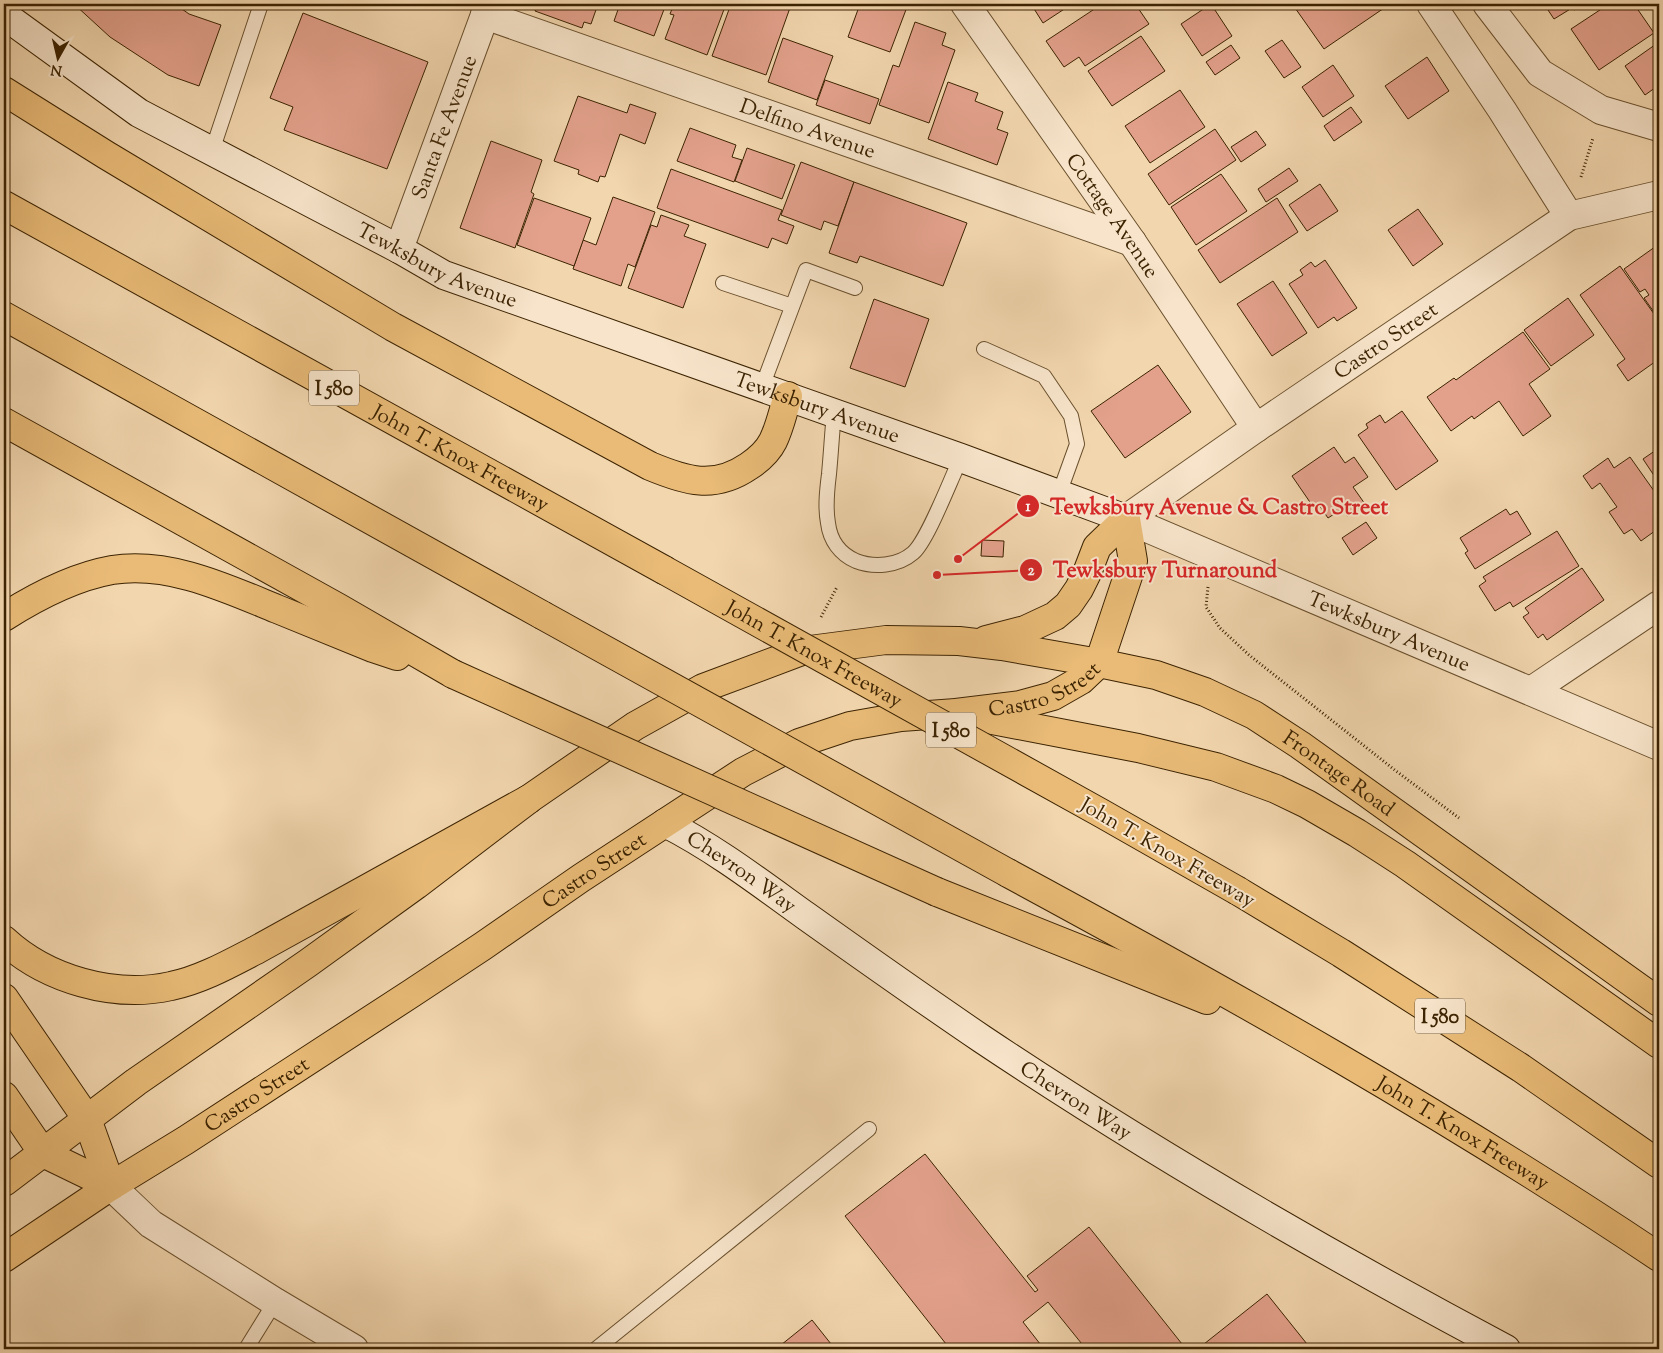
<svg xmlns="http://www.w3.org/2000/svg" width="1663" height="1353" font-family="'Sorts Mill Goudy',serif">
<rect width="100%" height="100%" fill="#f2d6ae"/>
<filter id="stains"><feTurbulence type="fractalNoise" baseFrequency=".004" numOctaves="4"/><feColorMatrix values="0 0 0 0 .2 0 0 0 0 .09 0 0 0 0 .02 0 0 0 .5 -.17"/></filter>
<radialGradient id="worn" r=".72"><stop offset=".6" stop-color="#630" stop-opacity="0"/><stop offset="1" stop-color="#630" stop-opacity=".3"/></radialGradient>
<!-- building -->
<g fill="#e3a18c" stroke="#3c2302">
<polygon points="74,4 175,4 189,14 221,25 199,86 168,75 110,37"/>
<polygon points="538,4 598,4 591,24 584,22 582,28 535,11"/>
<polygon points="620,4 666,4 654,36 614,21"/>
<polygon points="674,4 726,4 707,55 665,39 674,15 670,14"/>
<polygon points="731,4 787,4 791,5 766,75 712,56"/>
<polygon points="860,4 897,4 907,7 890,52 848,37"/>
<polygon points="1031,4 1072,4 1043,23"/>
<polygon points="1102,4 1145,4 1138,8 1149,24 1085,66 1079,57 1064,67 1046,41"/>
<polygon points="1211,4 1232,36 1202,56 1181,24"/>
<polygon points="1295,4 1390,4 1324,49 1293,5"/>
<polygon points="1544,4 1585,4 1574,10 1572,8 1554,19"/>
<polygon points="1609,4 1634,4 1654,33 1599,70 1571,29"/>
<polygon points="303,13 428,62 387,169 284,130 293,107 270,98"/>
<polygon points="915,22 946,33 942,45 955,50 929,123 879,105 893,65 899,67"/>
<polygon points="1141,36 1165,71 1112,106 1088,71"/>
<polygon points="783,38 833,56 817,100 768,82"/>
<polygon points="1282,40 1301,67 1284,78 1265,51"/>
<polygon points="1659,42 1659,85 1645,95 1625,66"/>
<polygon points="1231,45 1240,58 1215,75 1206,62"/>
<polygon points="1427,57 1449,91 1408,119 1385,86"/>
<polygon points="1333,65 1354,96 1323,117 1302,87"/>
<polygon points="825,80 879,99 870,124 816,105"/>
<polygon points="948,82 978,93 975,101 1003,112 997,129 1008,133 997,165 928,139"/>
<polygon points="1180,90 1205,127 1150,163 1125,126"/>
<polygon points="578,96 627,113 630,104 656,113 645,144 620,134 605,177 600,176 598,182 578,174 579,170 554,161"/>
<polygon points="1351,107 1362,122 1334,141 1324,126"/>
<polygon points="690,128 736,145 732,157 742,160 734,182 677,161"/>
<polygon points="1215,129 1236,160 1169,205 1148,174"/>
<polygon points="1256,131 1266,145 1241,162 1231,147"/>
<polygon points="491,141 542,160 531,192 534,194 515,248 460,228"/>
<polygon points="747,148 795,165 782,199 735,181"/>
<polygon points="801,162 854,182 838,226 824,221 821,230 781,215"/>
<polygon points="1289,168 1298,181 1266,202 1258,189"/>
<polygon points="671,169 782,210 778,220 794,226 787,244 772,238 768,248 657,208"/>
<polygon points="1221,174 1247,211 1196,245 1171,207"/>
<polygon points="854,182 967,223 943,286 860,256 857,263 829,253"/>
<polygon points="1320,184 1338,211 1307,231 1289,205"/>
<polygon points="613,197 655,212 635,267 628,264 621,286 573,269 583,240 596,245"/>
<polygon points="534,198 591,218 574,266 517,245"/>
<polygon points="1277,198 1298,232 1220,283 1198,250"/>
<polygon points="1418,209 1443,244 1413,266 1388,230"/>
<polygon points="661,215 689,225 684,236 706,244 683,308 628,288 651,225 657,227"/>
<polygon points="1659,244 1659,313 1656,315 1644,298 1649,295 1645,289 1640,292 1624,269"/>
<polygon points="1325,260 1357,308 1337,321 1334,317 1318,328 1289,284 1303,275 1300,270 1311,262 1315,267"/>
<polygon points="1620,266 1659,321 1659,359 1628,381 1617,365 1625,359 1580,295"/>
<polygon points="1273,281 1307,333 1272,356 1237,304"/>
<polygon points="1568,298 1594,335 1551,366 1524,330"/>
<polygon points="874,299 929,319 905,387 850,368"/>
<polygon points="1523,332 1550,369 1529,384 1551,416 1523,436 1499,401 1474,419 1472,416 1451,431 1427,397 1454,378 1456,380"/>
<polygon points="1158,365 1191,412 1125,458 1091,411"/>
<polygon points="1402,411 1438,461 1396,490 1358,435 1368,428 1366,424 1380,415 1385,423"/>
<polygon points="1334,447 1345,463 1354,457 1368,477 1353,487 1365,504 1347,516 1342,509 1328,518 1319,505 1314,508 1292,476"/>
<polygon points="1659,448 1659,483 1643,459"/>
<polygon points="1630,457 1659,498 1659,528 1641,541 1632,529 1624,534 1609,512 1617,507 1600,483 1592,489 1583,476 1608,458 1614,468"/>
<polygon points="1506,509 1510,515 1517,511 1531,534 1475,569 1465,553 1468,551 1460,538"/>
<polygon points="1366,522 1377,538 1353,555 1342,538"/>
<polygon points="1557,531 1579,566 1513,607 1510,602 1495,611 1479,586 1486,581 1483,577"/>
<polygon points="982,540 1004,541 1003,557 981,556"/>
<polygon points="1582,568 1604,600 1547,640 1543,634 1538,638 1523,617 1529,613 1525,608"/>
<polygon points="925,1154 1035,1292 1038,1290 1027,1276 1089,1227 1186,1349 1086,1349 1048,1302 1023,1322 1044,1349 950,1349 845,1216"/>
<polygon points="1267,1294 1311,1349 1208,1349 1204,1344"/>
<polygon points="812,1320 835,1349 776,1349"/>
</g>
<g fill="none" stroke-linecap="round" stroke-linejoin="round">
<!-- lane casing -->
<g stroke="#6a502d" stroke-width="16">
<g id="lane">
<polyline points="212,151 261,4"/>
<polyline points="723,283 792,306"/>
<polyline points="984,349 1044,376 1071,416 1077,444 1059,494"/>
<polyline points="762,387 806,270 855,288"/>
<path d="M834,413C832,433 831,453 829,474C827,490 825,507 828,523C830,540 840,554 856,561C874,568 898,566 913,553C928,540 951,478 961,458"/>
<polyline points="246,1349 275,1302"/>
<polyline points="596,1349 869,1129"/>
</g>
</g>
<!-- street casing -->
<g stroke="#6a502d" stroke-width="30">
<g id="street">
<path id="s1" d="M965,4L1132,242L1256,428"/>
<polyline points="1431,4 1502,110 1569,216"/>
<polyline points="1487,4 1540,73 1601,110 1659,127"/>
<path id="s2" d="M485,15L1132,242"/>
<path id="s3" d="M399,249L489,4"/>
<path id="s4" d="M1126,519L1256,428L1569,216L1659,195"/>
<path id="s5" d="M1126,519L1659,746"/>
<polyline points="1531,691 1659,605"/>
<polyline points="111,1186 151,1224 275,1302 354,1349"/>
</g>
</g>
<!-- secondary casing -->
<g stroke="#3c2302" stroke-width="30">
<g id="secondary">
<path id="s6" d="M4,15L139,113L399,249L444,275L961,458L1126,519"/>
<path id="s7" d="M665,823C716,849 760,883 806,916C865,958 923,999 982,1039C1151,1152 1327,1254 1506,1349"/>
</g>
</g>
<!-- primary casing -->
<g stroke="#3c2302" stroke-width="30">
<g id="primary">
<polyline points="986,640 1025,630 1055,616 1068,605 1079,589 1087,573 1097,547 1126,519"/>
<polyline points="87,1119 111,1186"/>
<polyline points="43,1153 111,1186"/>
<path id="s8" d="M4,1182L136,1082L308,963L416,885L529,799L635,726L703,688L802,651L886,640L959,641L1002,646L1099,663L1156,675L1205,692L1254,715L1300,745L1659,1002"/>
<path id="s9" d="M4,1258L111,1186L186,1140L412,993L483,946L581,878L743,772L799,743L850,726L901,717L956,713L1020,705L1053,696L1081,680L1099,663L1133,561L1126,519"/>
</g>
</g>
<!-- highway casing -->
<g stroke="#3c2302" stroke-width="30">
<g id="highway">
<path d="M4,91L106,155L393,327L650,466C686,481 714,490 749,466C758,460 768,451 773,441C780,427 783,411 788,396"/>
<path id="s10" d="M4,205L664,570"/>
<polyline points="4,316 542,615"/>
<polyline points="4,422 339,608 453,674"/>
<path d="M4,617C37,596 73,577 112,570C169,561 226,588 277,609C309,622 341,635 373,648L397,656"/>
<polyline points="956,713 1138,748 1216,767 1276,789 1307,804 1357,833 1405,864 1659,1044"/>
<path id="s11" d="M1008,873C1230,993 1450,1117 1659,1257"/>
<polyline points="1238,891 1341,953 1521,1068 1659,1164"/>
<polyline points="937,892 1207,1000"/>
<path d="M4,940C46,979 114,999 171,986C201,980 231,963 258,949L529,799"/>
<polyline points="4,998 87,1119"/>
<polyline points="4,1096 43,1153"/>
</g>
</g>
<!-- path -->
<g stroke="#3c2302" stroke-width="3" stroke-dasharray="1 2.5" stroke-linecap="butt">
<polyline points="1581,177 1593,138"/>
<polyline points="1208,587 1206,607 1220,628 1249,655 1396,771 1459,818"/>
<polyline points="821,617 837,587"/>
</g>
<!-- lane -->
<use href="#lane" stroke="#f7e4ca" stroke-width="14"/>
<!-- street -->
<use href="#street" stroke="#f7e4ca" stroke-width="28"/>
<!-- secondary -->
<use href="#secondary" stroke="#f7e4ca" stroke-width="28"/>
<!-- primary -->
<use href="#primary" stroke="#e9bb77" stroke-width="28"/>
<!-- highway -->
<use href="#highway" stroke="#e9bb77" stroke-width="28"/>
<!-- highway-bridge casing -->
<g stroke="#3c2302" stroke-width="30" stroke-linecap="butt">
<g id="highway-bridge">
<path id="s12" d="M664,570L1101,813L1238,891"/>
<polyline points="542,615 1008,873"/>
<polyline points="453,674 937,892"/>
</g>
</g>
<!-- highway-bridge -->
<use href="#highway-bridge" stroke="#e9bb77" stroke-width="28"/>
</g>
<g text-anchor="middle" stroke-width="4" stroke-linejoin="round" paint-order="stroke">
<!-- shield labels -->
<g fill="#f7e4ca" stroke="#745d3e" stroke-width="1">
<rect x="309" y="370.5" width="50" height="35" rx="4"/>
<rect x="926" y="712.5" width="50" height="35" rx="4"/>
<rect x="1415" y="998.5" width="50" height="35" rx="4"/>
</g>
<g font-size="20" font-weight="bold" fill="#3c2302">
<text x="334" y="395">I 580</text>
<text x="951" y="737">I 580</text>
<text x="1440" y="1023">I 580</text>
</g>
<!-- street labels -->
<g font-size="21" fill="#3c2302" stroke="#f7e4ca">
<text dy="7" stroke="none"><textPath href="#s3" startOffset="130">Santa Fe Avenue</textPath></text>
<text dy="7" stroke="none"><textPath href="#s2" startOffset="342">Delfino Avenue</textPath></text>
<text dy="7" stroke="none"><textPath href="#s1" startOffset="258">Cottage Avenue</textPath></text>
<text dy="7" stroke="none"><textPath href="#s6" startOffset="502">Tewksbury Avenue</textPath></text>
<text dy="7" stroke="none"><textPath href="#s4" startOffset="315">Castro Street</textPath></text>
<text dy="7" stroke="none"><textPath href="#s6" startOffset="908">Tewksbury Avenue</textPath></text>
<text dy="7" stroke="none"><textPath href="#s10" startOffset="522">John T. Knox Freeway</textPath></text>
<text dy="7" stroke="none"><textPath href="#s5" startOffset="286">Tewksbury Avenue</textPath></text>
<text dy="7" stroke="none"><textPath href="#s12" startOffset="172">John T. Knox Freeway</textPath></text>
<text dy="7" stroke="none"><textPath href="#s9" startOffset="1201">Castro Street</textPath></text>
<text dy="7" stroke="none"><textPath href="#s8" startOffset="1529">Frontage Road</textPath></text>
<text transform="translate(1168 852) rotate(30)" y="7">John T. Knox Freeway</text>
<text dy="7" stroke="none"><textPath href="#s9" startOffset="706">Castro Street</textPath></text>
<text dy="7" stroke="none"><textPath href="#s7" startOffset="91">Chevron Way</textPath></text>
<text dy="7" stroke="none"><textPath href="#s9" startOffset="301">Castro Street</textPath></text>
<text dy="7" stroke="none"><textPath href="#s7" startOffset="496">Chevron Way</textPath></text>
<text dy="7" stroke="none"><textPath href="#s11" startOffset="524">John T. Knox Freeway</textPath></text>
</g>
</g>
<!-- callouts -->
<path fill="none" stroke="#d62828" stroke-width="2" d="M958 559L1028 506M937 575L1031 570"/>
<g fill="#d62828" stroke="#f7e4ca" stroke-width="2">
<circle cx="958" cy="559" r="5"/>
<circle cx="937" cy="575" r="5"/>
<circle cx="1028" cy="506" r="12"/>
<circle cx="1031" cy="570" r="12"/>
</g>
<g font-size="15" text-anchor="middle" font-weight="bold" fill="#fff">
<text x="1028" y="511">1</text>
<text x="1031" y="575">2</text>
</g>
<g font-size="22" text-anchor="middle" font-weight="bold" fill="#d62828" stroke="#f7e4ca" stroke-width="4" stroke-linejoin="round" paint-order="stroke">
<text x="1219" y="514">Tewksbury Avenue &amp; Castro Street</text>
<text x="1165" y="577">Tewksbury Turnaround</text>
</g>
<!-- margin -->
<rect width="1663" height="1353" fill="none" stroke="#f2d6ae" stroke-width="20"/>
<rect x="5" y="5" width="1653" height="1343" fill="none" stroke="#3c2302" stroke-width="2.5"/>
<rect x="10" y="10" width="1643" height="1333" fill="none" stroke="#3c2302"/>
<!-- north arrow -->
<g transform="translate(58 58) rotate(188)" stroke="#f7e4ca" stroke-width="4" paint-order="stroke">
<path d="M0-4L9 19L0 12L-9 19Z" fill="#3c2302"/>
<text y="-8" font-size="14" font-weight="bold" text-anchor="middle" fill="#3c2302">N</text>
</g>
<rect width="100%" height="100%" filter="url(#stains)"/>
<rect width="100%" height="100%" fill="url(#worn)"/>
</svg>
